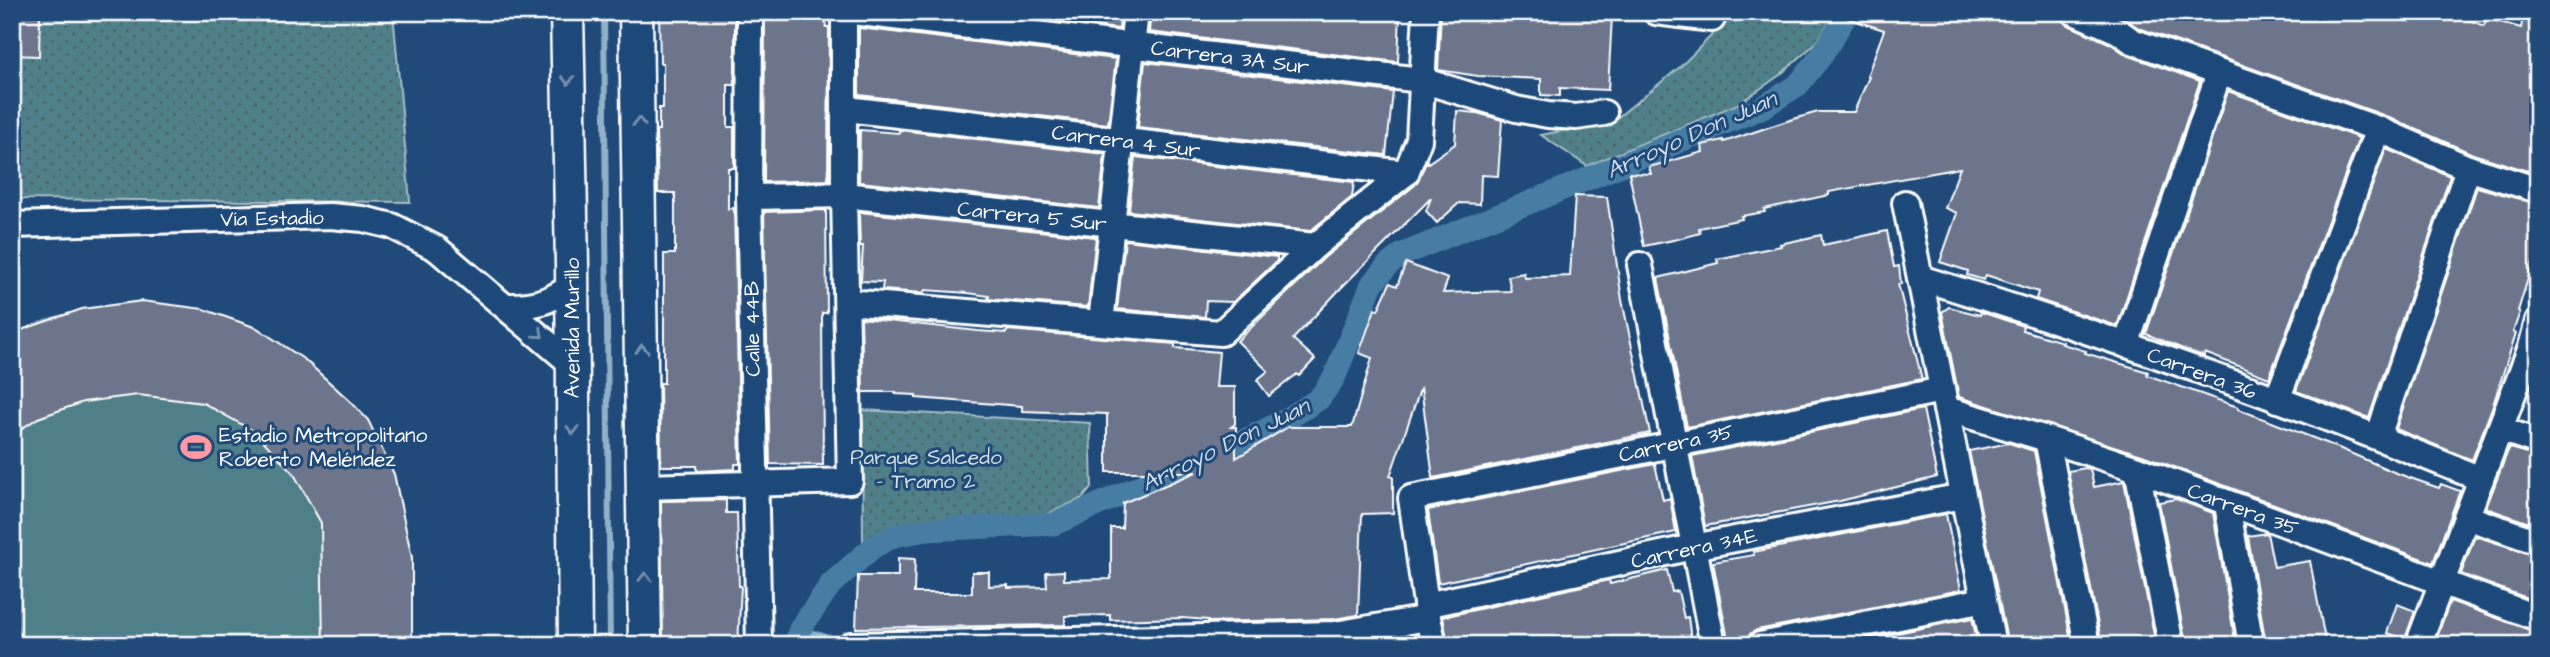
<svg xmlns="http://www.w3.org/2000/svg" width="2550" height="657" font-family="'Architects Daughter',sans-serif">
<defs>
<pattern id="park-dots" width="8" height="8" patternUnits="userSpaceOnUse" patternTransform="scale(1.75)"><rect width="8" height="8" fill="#507f89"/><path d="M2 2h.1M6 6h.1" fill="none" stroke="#4e666a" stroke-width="1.8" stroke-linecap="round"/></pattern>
</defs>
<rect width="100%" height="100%" fill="#1f4a7a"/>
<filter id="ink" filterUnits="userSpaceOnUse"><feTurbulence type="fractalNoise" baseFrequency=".0143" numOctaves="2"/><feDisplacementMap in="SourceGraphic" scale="14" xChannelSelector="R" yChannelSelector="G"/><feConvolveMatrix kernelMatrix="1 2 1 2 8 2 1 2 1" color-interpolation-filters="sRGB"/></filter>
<g filter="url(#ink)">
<!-- green -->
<path fill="#507f89" stroke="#a8bfc4" stroke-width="2" d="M142,301L305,360L351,402L367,420L394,474L412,558V645H12V337C51,312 98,307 142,301Z"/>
<!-- park -->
<g fill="url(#park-dots)" stroke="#a8bfc4" stroke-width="2">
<polygon points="12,12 393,12 410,202 12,199"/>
<polygon points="1735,12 1835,12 1817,42 1780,75 1738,104 1587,166 1541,135 1613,121 1680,67"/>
<polygon points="862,410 1090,423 1092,487 1083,498 1046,515 920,525 890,531 863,543"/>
</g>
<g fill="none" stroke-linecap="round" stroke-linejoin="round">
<!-- stream -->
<g stroke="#91b1c8" stroke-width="6">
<polyline points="604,12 610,645"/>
<polyline points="800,629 846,643"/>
</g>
<!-- canal -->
<polyline stroke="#477da3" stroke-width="23" points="795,645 800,629 831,584 872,548 894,536 927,530 1054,524 1245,440 1289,418 1319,399 1334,378 1372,284 1388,265 1401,255 1761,108 1798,85 1822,55 1848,12"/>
</g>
<!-- building -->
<g fill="#6c758b" stroke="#fff" stroke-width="2">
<polygon points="12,12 40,12 39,56 12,55"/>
<polygon points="659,12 735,12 735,85 728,85 728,127 734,127 734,168 728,168 728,209 734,208 740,464 735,464 735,469 697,471 697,466 661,466 660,383 664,383 664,254 675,254 675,193 658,193 656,130 659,130 659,108 663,108 663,63 660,63"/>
<polygon points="765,12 825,12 826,27 829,27 828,180 764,182"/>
<polygon points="979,12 1121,12 1119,29"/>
<polygon points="1151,12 1400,12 1398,62 1149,32"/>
<polygon points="1441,12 1582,12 1612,15 1608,90 1560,88 1560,96 1541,95 1541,79 1478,76 1438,70"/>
<polygon points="1839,12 2059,12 2062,20 2068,25 2111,44 2127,55 2200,81 2117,326 2036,299 2038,292 1986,275 1984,280 1967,275 1968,271 1940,262 1957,213 1945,208 1960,168 1829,192 1829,195 1764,209 1765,212 1741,216 1742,219 1699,228 1700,233 1678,239 1644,246 1629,173 1651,174 1649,167 1703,152 1702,145 1723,140 1724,142 1790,120 1818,112 1854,112 1869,77 1867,76 1884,30 1838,15"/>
<polygon points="2112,12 2450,12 2484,26 2486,18 2521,28 2524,12 2538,12 2538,174 2473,154 2383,115 2139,28"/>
<polygon points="859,28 1116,59 1108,124 859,95"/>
<polygon points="1145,62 1393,92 1386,155 1138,127"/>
<polygon points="2228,91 2359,138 2269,378 2205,353 2204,356 2188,351 2146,334"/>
<polygon points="1457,111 1477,113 1502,120 1498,176 1481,175 1480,204 1459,203 1437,223 1426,211 1431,198 1341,288 1293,339 1315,359 1299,376 1297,374 1269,396 1257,380 1268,371 1237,341 1325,257 1415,185 1427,161 1428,163 1455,144"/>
<polygon points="860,130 899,133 899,130 1105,154 1099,208 859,182"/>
<polygon points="2386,149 2450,176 2369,418 2296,391"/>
<polygon points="1135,157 1354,182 1352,197 1310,231 1129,211"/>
<polygon points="2477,187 2538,204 2538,246 2518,311 2520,312 2513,332 2516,333 2493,405 2472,460 2396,429"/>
<polygon points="1575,196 1607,197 1622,300 1650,433 1433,478 1421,387 1390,476 1393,477 1393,513 1362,514 1358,615 1334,619 1208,622 1208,620 1182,618 1110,620 1110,615 1065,616 1065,625 856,628 858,576 898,576 898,558 915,559 914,593 972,593 972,572 989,572 989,586 1008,585 1008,588 1047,587 1046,572 1064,571 1064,580 1111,579 1111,528 1122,528 1123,503 1196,472 1107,472 1107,414 1022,411 1022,406 916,398 916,395 896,394 896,392 863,392 861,318 978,331 1006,333 1008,330 1175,344 1175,348 1219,352 1216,387 1235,387 1235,424 1231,427 1236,427 1236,458 1288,427 1352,427 1372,358 1359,353 1375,309 1378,310 1390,283 1397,286 1406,263 1448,279 1443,293 1511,291 1508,276 1524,273 1525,278 1570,276"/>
<polygon points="826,210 827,313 822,313 823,465 770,464 764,212"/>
<polygon points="859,212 1096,237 1088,307 988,299 989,296 968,293 925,290 923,293 882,290 883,282 861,281 863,246 860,246"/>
<polygon points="1887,231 1894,267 1899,266 1901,284 1898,284 1922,379 1687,427 1658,278 1718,263 1717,259 1781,246 1780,244 1821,235 1823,245"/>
<polygon points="1125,240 1277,257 1277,261 1233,302 1206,301 1205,317 1117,309"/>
<polygon points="142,301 203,309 257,328 305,360 351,402 368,420 394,474 412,558 412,645 323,645 321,523 294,474 255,432 203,403 138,395 83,402 38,418 12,435 12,337 24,329 82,309"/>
<polygon points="1949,307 1980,315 1981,312 2023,326 2022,330 2063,342 2062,344 2086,351 2085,353 2148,372 2147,375 2238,407 2238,409 2334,446 2396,473 2439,488 2441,484 2460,491 2433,563 2142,455 1959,397 1942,312"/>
<polygon points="1923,409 1937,477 1840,501 1705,526 1692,456"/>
<polygon points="2009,443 2034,451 2072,645 2008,645 1969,451"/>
<polygon points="2509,448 2538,456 2538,526 2486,508"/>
<polygon points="1655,464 1663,500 1670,498 1676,532 1438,583 1428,510"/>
<polygon points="2086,468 2090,469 2094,487 2124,481 2156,645 2102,645 2068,471"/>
<polygon points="2176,499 2213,513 2236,645 2186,645 2159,502"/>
<polygon points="726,500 726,513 737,513 739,586 741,586 738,645 663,645 661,501"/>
<polygon points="1946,514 1961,590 1757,630 1750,634 1746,645 1729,645 1713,562 1754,555 1753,552"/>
<polygon points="2267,533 2274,567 2310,561 2326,645 2266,645 2248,536"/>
<polygon points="2475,536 2538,556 2538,602 2461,574"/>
<polygon points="1667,570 1672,592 1678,591 1684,618 1688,617 1691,640 1664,645 1448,645 1443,617 1609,580 1610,584"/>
<polygon points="2450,601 2538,633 2538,645 2434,645"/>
<polygon points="2397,604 2415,611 2405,639 2387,633"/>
<polygon points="1972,618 1978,645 1837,645"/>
</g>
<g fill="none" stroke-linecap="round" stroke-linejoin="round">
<!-- minor casing -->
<g stroke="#fff" stroke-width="30">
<g id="minor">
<polyline points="750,12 749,197 759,645"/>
<polyline points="852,12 1421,80 1516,109 1548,115 1576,117 1604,113"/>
<polyline points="1656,12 1712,19"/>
<polyline points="2074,12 2118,31 2132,41 2378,129 2468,168 2538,190"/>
<polyline points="846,109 1406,173"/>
<polyline points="749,197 844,195 1315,246"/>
<polyline points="1905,203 1993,645"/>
<polyline points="12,225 330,216 363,219 392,226 437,249 572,364"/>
<polyline points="1640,265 1713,645"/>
<path d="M1920,278C2110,335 2297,404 2481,479"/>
<polyline points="847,302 1221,333 1315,246 1406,173 1419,140 1426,12"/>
<path d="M505,306C532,307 550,302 571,286"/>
<polyline points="1101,322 1136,12"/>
<polyline points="2126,345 2219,73"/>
<polyline points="2277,400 2378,129"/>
<polyline points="1946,409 2047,439 2137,469 2538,618"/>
<polyline points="2500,429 2538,442"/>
<polyline points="2378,437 2468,168"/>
<polyline points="2047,439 2087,645"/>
<polyline points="2137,469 2171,645"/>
<polyline points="644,487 850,481 844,195 844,12"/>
<polyline points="2227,504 2251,645"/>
<polyline points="2466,517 2538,542"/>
<polyline points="1426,605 1693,547 1963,496"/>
<polyline points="851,645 1335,634 1428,618"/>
<polyline points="1434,645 1428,618 1411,498 1942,390"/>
<polyline points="1760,645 1984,600"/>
<polyline points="2418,645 2531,347 2538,321"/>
</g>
</g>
<!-- major casing -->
<g stroke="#fff" stroke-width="37">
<g id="major">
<polyline points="567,12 572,265 575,645"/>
<polyline points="636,12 645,645"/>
</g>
</g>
<!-- minor -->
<use href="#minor" stroke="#1f4a7a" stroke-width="24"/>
<!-- major -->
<use href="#major" stroke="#1f4a7a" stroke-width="32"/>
</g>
<!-- one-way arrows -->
<defs><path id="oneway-chevron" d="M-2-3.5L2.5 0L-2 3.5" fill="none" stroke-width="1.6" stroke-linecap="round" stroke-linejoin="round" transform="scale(1.75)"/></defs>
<g stroke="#7992af">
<use href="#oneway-chevron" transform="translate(568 80) rotate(89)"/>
<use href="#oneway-chevron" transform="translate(639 122) rotate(-91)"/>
<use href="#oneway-chevron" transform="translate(539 334) rotate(42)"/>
<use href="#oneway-chevron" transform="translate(642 349) rotate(-91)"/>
<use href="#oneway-chevron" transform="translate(573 430) rotate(90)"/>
<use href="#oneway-chevron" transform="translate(645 577) rotate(-90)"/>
</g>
</g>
<!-- icons -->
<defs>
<g id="stadium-bare" transform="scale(2.415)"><path d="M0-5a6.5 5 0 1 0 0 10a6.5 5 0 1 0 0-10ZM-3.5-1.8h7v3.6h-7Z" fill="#ff9aa2" stroke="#1f4a7a" stroke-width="2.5" paint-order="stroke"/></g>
</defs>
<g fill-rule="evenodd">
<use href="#stadium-bare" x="196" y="447"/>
</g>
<g text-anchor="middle" stroke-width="6" stroke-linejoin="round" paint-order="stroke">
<!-- street labels -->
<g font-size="21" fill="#fff" stroke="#1f4a7a">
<text transform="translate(1230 57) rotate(7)" y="7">Carrera 3A Sur</text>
<text transform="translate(1126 141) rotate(7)" y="7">Carrera 4 Sur</text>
<text transform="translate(1032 216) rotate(6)" y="7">Carrera 5 Sur</text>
<text transform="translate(272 218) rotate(-1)" y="7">Vía Estadio</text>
<text transform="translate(572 328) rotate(-90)" y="7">Avenida Murillo</text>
<text transform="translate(752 329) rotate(-91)" y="7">Calle 44B</text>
<text transform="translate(2202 373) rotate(20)" y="7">Carrera 36</text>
<text transform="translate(1676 443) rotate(-12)" y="7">Carrera 35</text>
<text transform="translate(2243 509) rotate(20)" y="7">Carrera 35</text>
<text transform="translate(1694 548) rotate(-12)" y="7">Carrera 34E</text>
</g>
<!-- poi labels -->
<g font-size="21" fill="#fff" stroke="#1f4a7a" text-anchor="start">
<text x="219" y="442">Estadio Metropolitano<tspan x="219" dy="24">Roberto Meléndez</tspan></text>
</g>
<!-- park labels -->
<g font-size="21" fill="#d3dfe2" stroke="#1f4a7a">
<text x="926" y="464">Parque Salcedo<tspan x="926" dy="24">- Tramo 2</tspan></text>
</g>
<!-- water labels -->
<g font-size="23" font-style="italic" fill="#d1dee8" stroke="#1f4a7a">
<text transform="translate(1691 134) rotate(-24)" y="8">Arroyo Don Juan</text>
<text transform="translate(1225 444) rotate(-26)" y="8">Arroyo Don Juan</text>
</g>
</g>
<!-- margin -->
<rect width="2550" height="657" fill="none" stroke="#1f4a7a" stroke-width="42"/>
<rect x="21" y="21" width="2508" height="615" fill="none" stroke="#fff" stroke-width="2.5" filter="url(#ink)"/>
</svg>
